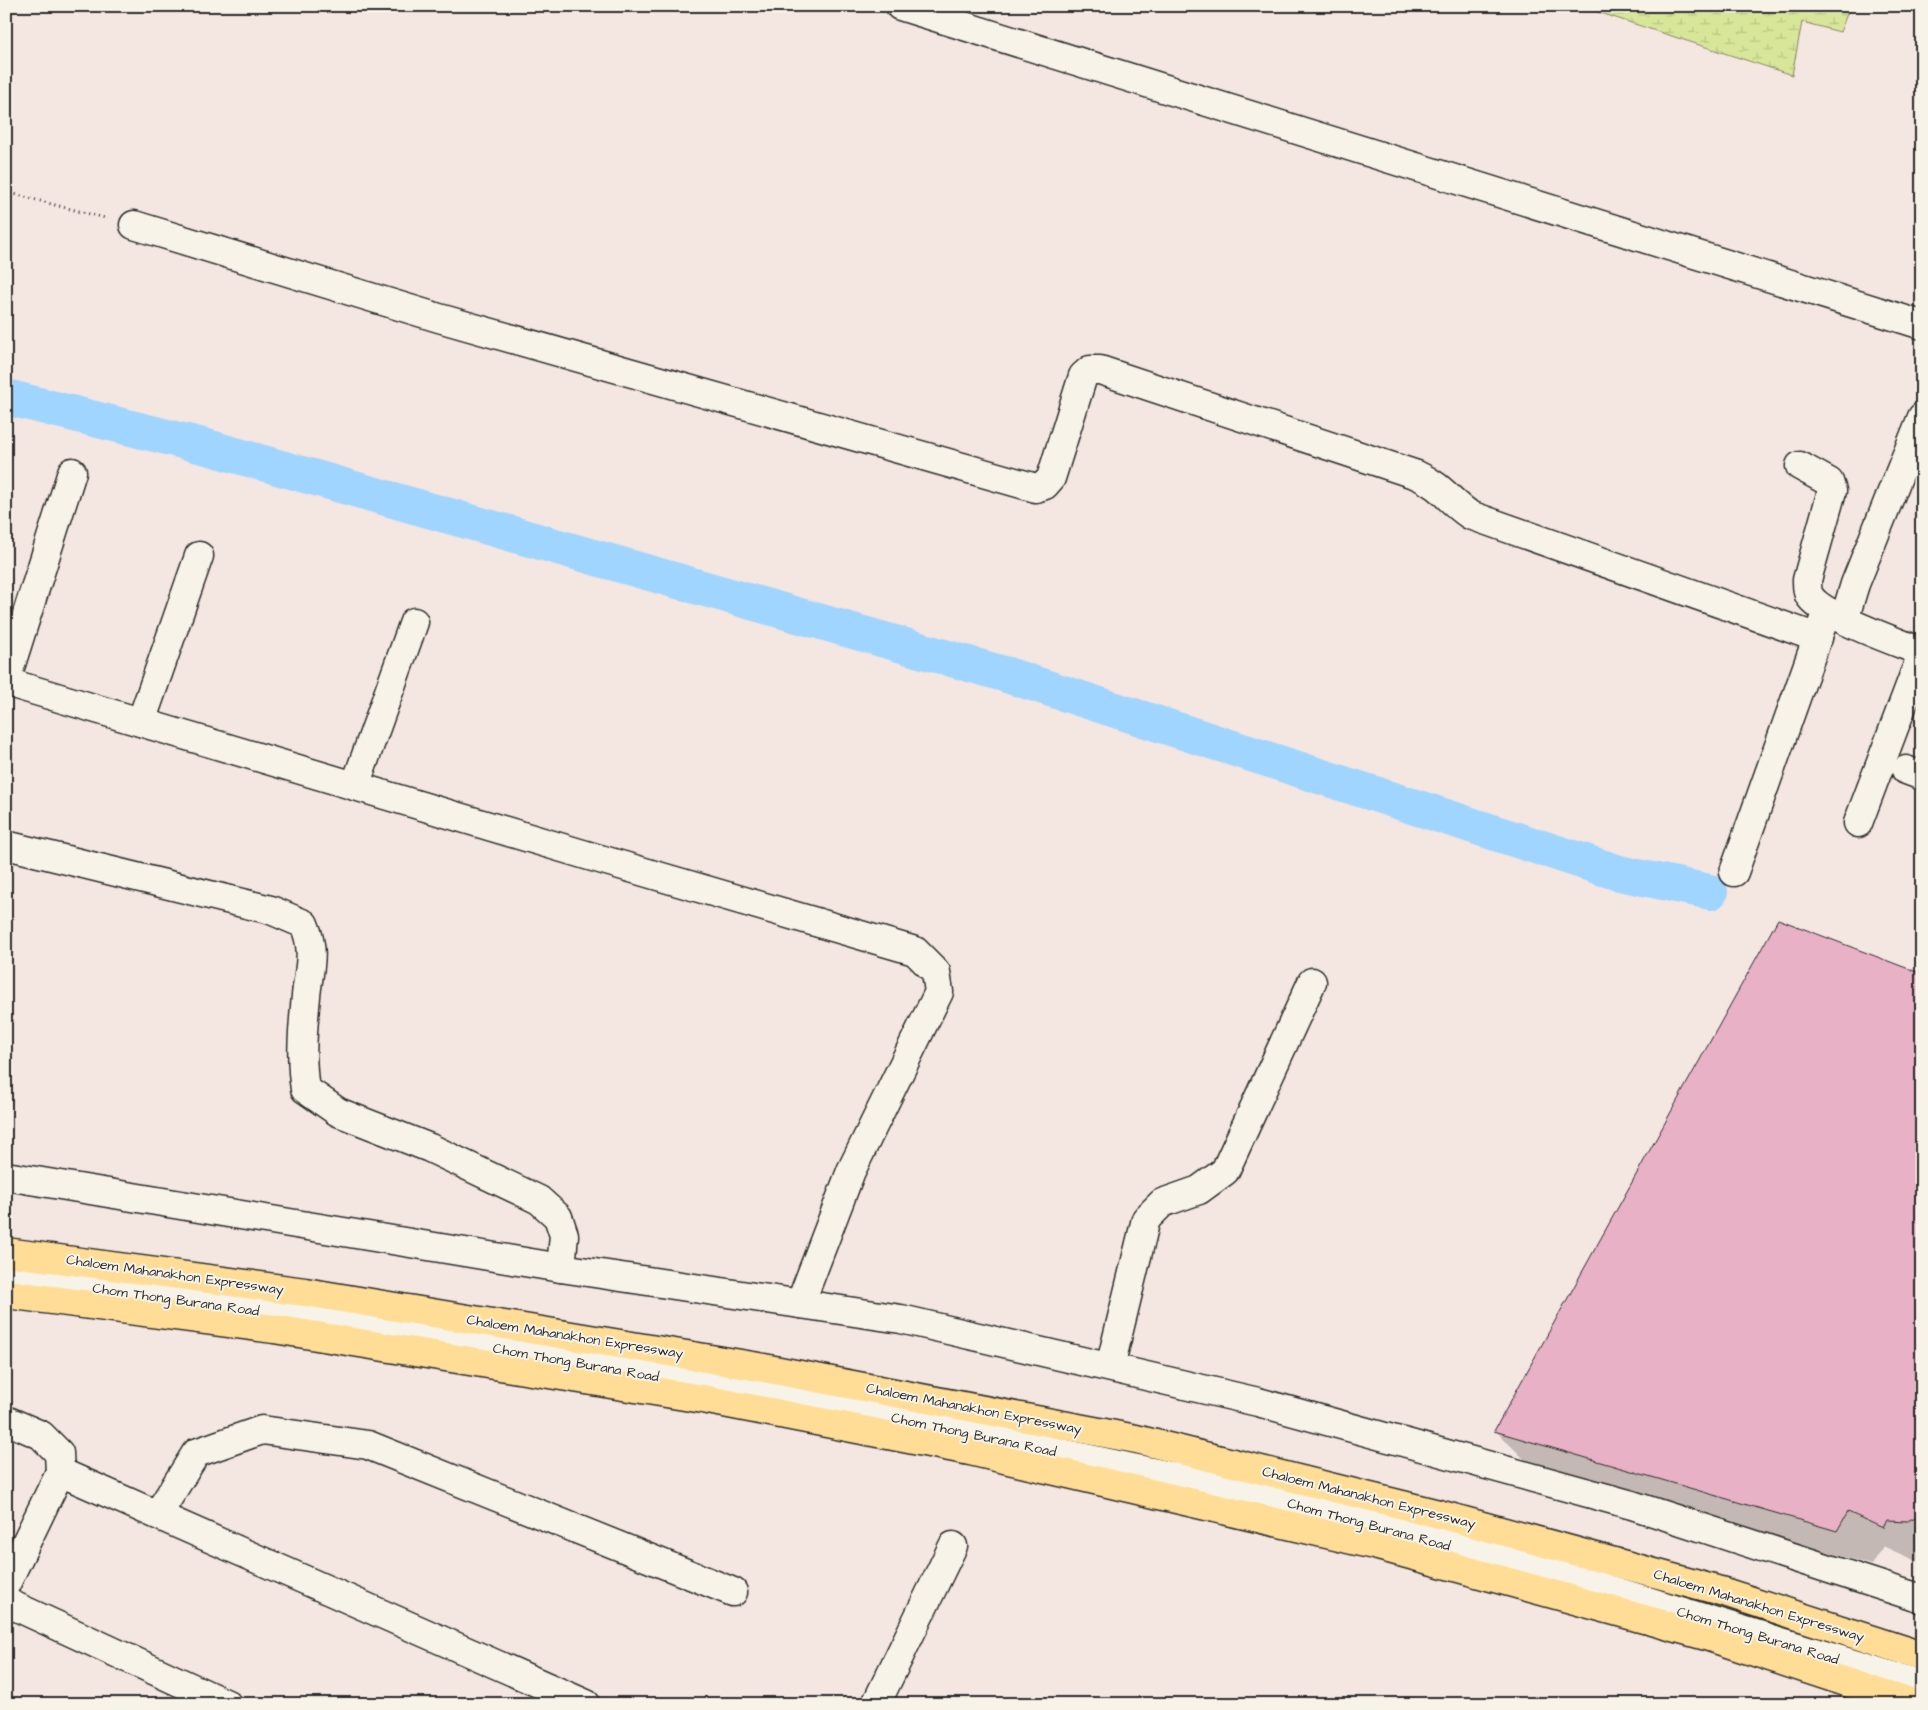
<svg xmlns="http://www.w3.org/2000/svg" width="1928" height="1710" font-family="'Architects Daughter',sans-serif">
<defs>
<pattern id="wetland-marsh" width="20" height="14" patternUnits="userSpaceOnUse" patternTransform="scale(1.25)"><rect width="20" height="14" fill="#d8e699"/><path d="M1 5h8M5 5V1M11 12h8M15 12V8" fill="none" stroke="#bac584"/></pattern>
</defs>
<rect width="100%" height="100%" fill="#f4e6e1"/>
<filter id="ink" filterUnits="userSpaceOnUse"><feTurbulence type="fractalNoise" baseFrequency=".02" numOctaves="2"/><feDisplacementMap in="SourceGraphic" scale="10" xChannelSelector="R" yChannelSelector="G"/><feConvolveMatrix kernelMatrix="1 2 1 2 8 2 1 2 1" color-interpolation-filters="sRGB"/></filter>
<g filter="url(#ink)">
<!-- wetland -->
<polygon fill="url(#wetland-marsh)" stroke="#828862" points="1579,6 1850,6 1840,32 1802,22 1792,75"/>
<!-- shadow -->
<polygon fill="#0003" points="1922,975 1922,1554 1918,1562 1883,1546 1872,1565 1530,1465 1496,1431"/>
<g fill="none" stroke-linecap="round" stroke-linejoin="round">
<!-- canal -->
<polyline stroke="#9fd5fe" stroke-width="36" points="6,397 207,447 1004,674 1619,873 1710,892"/>
</g>
<!-- building -->
<polygon fill="#e9b1c6" stroke="#2b2b2b" points="1778,919 1922,974 1922,1514 1907,1521 1887,1520 1883,1528 1848,1512 1837,1531 1494,1431"/>
<g fill="none" stroke-linecap="round" stroke-linejoin="round">
<!-- minor casing -->
<g stroke="#2b2b2b" stroke-width="31">
<g id="minor">
<polyline points="900,6 1922,325"/>
<path d="M134,225L439,318L1036,488L1045,485L1051,478L1083,376L1090,370H1100L1417,475C1443,487 1449,501 1470,515L1818,638"/>
<path d="M1800,466L1829,482L1832,491L1807,580C1807,585 1807,592 1809,595C1820,616 1898,642 1922,652"/>
<polyline points="1844,620 1855,584 1922,417"/>
<polyline points="6,680 72,472"/>
<polyline points="6,682 586,855 915,951 936,972 939,992 851,1171 800,1304"/>
<polyline points="141,722 199,556"/>
<polyline points="1906,770 1922,776"/>
<polyline points="355,786 414,622"/>
<polyline points="1858,823 1922,654"/>
<path d="M6,845L271,910L304,924C316,952 309,967 306,996C303,1028 300,1058 305,1089L338,1112L430,1148L539,1200L558,1217L564,1235L561,1268"/>
<polyline points="1734,872 1823,622"/>
<polyline points="6,1176 561,1268 901,1319 1258,1402 1632,1505 1922,1599"/>
<polyline points="6,1276 412,1334 891,1417 1274,1498 1569,1577 1922,1685"/>
<polyline points="1110,1367 1146,1219 1162,1203 1199,1190 1225,1171 1312,982"/>
<polyline points="6,1420 41,1435 59,1453 60,1472"/>
<polyline points="158,1514 196,1453 262,1430 368,1445 733,1592"/>
<polyline points="6,1584 60,1472 586,1704"/>
<polyline points="6,1602 227,1704"/>
<polyline points="876,1704 953,1546"/>
</g>
</g>
<!-- highway casing -->
<g stroke="#2b2b2b" stroke-width="31">
<g id="highway">
<polyline points="6,1252 305,1292 753,1366 1136,1439 1435,1513 1724,1592 1922,1656"/>
<polyline points="6,1294 274,1329 703,1399 970,1451 1378,1546 1706,1636 1913,1704"/>
</g>
</g>
<!-- path -->
<polyline stroke="#2b2b2b" stroke-width="3" stroke-dasharray="1 4" stroke-linecap="butt" points="6,192 105,218"/>
<!-- minor -->
<use href="#minor" stroke="#f7f3e8" stroke-width="28"/>
<!-- highway -->
<use href="#highway" stroke="#ffdd96" stroke-width="28"/>
</g>
</g>
<g text-anchor="middle" stroke-width="4" stroke-linejoin="round" paint-order="stroke">
<!-- street labels -->
<g font-size="14" fill="#2b2b2b" stroke="#f7f3e8">
<text transform="translate(175 1274) rotate(8)" y="5">Chaloem Mahanakhon Expressway</text>
<text transform="translate(176 1299) rotate(8)" y="5">Chom Thong Burana Road</text>
<text transform="translate(575 1336) rotate(9)" y="5">Chaloem Mahanakhon Expressway</text>
<text transform="translate(576 1362) rotate(10)" y="5">Chom Thong Burana Road</text>
<text transform="translate(974 1408) rotate(11)" y="5">Chaloem Mahanakhon Expressway</text>
<text transform="translate(974 1434) rotate(12)" y="5">Chom Thong Burana Road</text>
<text transform="translate(1369 1497) rotate(14)" y="5">Chaloem Mahanakhon Expressway</text>
<text transform="translate(1369 1524) rotate(15)" y="5">Chom Thong Burana Road</text>
<text transform="translate(1759 1605) rotate(17)" y="5">Chaloem Mahanakhon Expressway</text>
<text transform="translate(1758 1635) rotate(17)" y="5">Chom Thong Burana Road</text>
</g>
</g>
<!-- margin -->
<rect width="1928" height="1710" fill="none" stroke="#f7f3e8" stroke-width="25"/>
<rect x="12" y="12" width="1903" height="1685" fill="none" stroke="#2b2b2b" stroke-width="2" filter="url(#ink)"/>
</svg>
